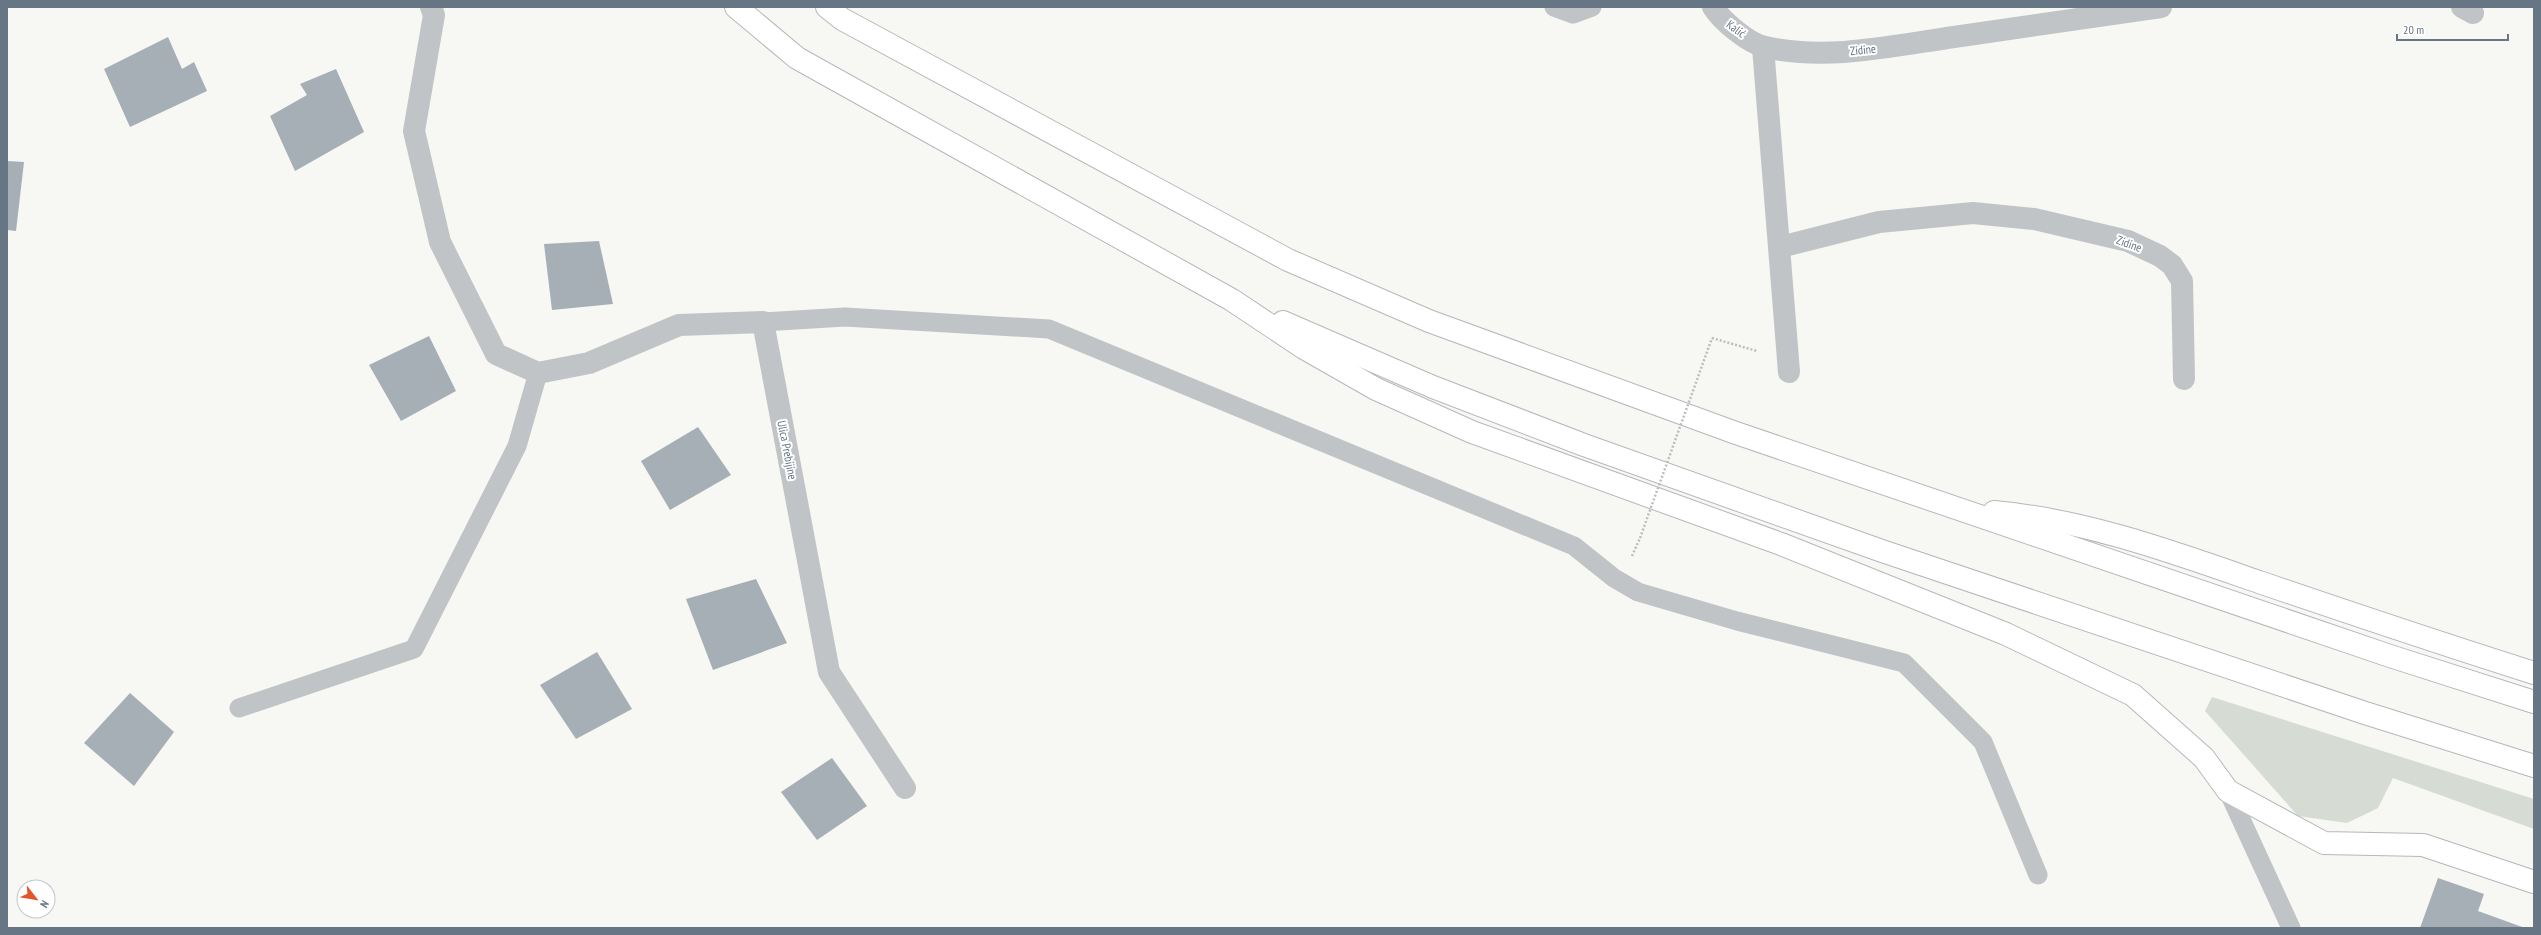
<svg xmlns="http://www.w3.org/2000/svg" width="2541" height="935" font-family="'PT Sans Narrow',sans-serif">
<rect width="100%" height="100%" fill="#f7f7f3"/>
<!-- green -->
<polygon fill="#d6dcd3" points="2212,697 2534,799 2534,829 2393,778 2378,808 2347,823 2298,816 2205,711"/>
<!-- building -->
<g fill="#a6afb5">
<polygon points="168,37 182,69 194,62 207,91 130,127 104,69"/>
<polygon points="336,69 364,132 295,171 270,116 307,95 300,84"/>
<polygon points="7,161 24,162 16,231 7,230"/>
<polygon points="599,241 613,304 552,310 544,244"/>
<polygon points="429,336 456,391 401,421 369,365"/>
<polygon points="698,427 731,475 670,510 641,461"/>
<polygon points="756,579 787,643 713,670 686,599"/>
<polygon points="597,652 632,709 576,739 540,685"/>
<polygon points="130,693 174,732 134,786 84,743"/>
<polygon points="832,758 867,806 817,840 781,792"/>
<polygon points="2438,878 2484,894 2478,911 2525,928 2420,928"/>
</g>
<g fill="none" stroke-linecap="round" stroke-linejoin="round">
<!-- motorway casing -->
<g stroke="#b5b8bb" stroke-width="24">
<g id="motorway">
<polyline points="736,7 797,58 1232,300 1304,348 1376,389 1472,432 1781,544 2006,634 2133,695 2204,758 2228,791 2324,843 2423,845 2534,882"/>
<polyline points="827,7 842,19 1288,260 1429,321 1736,433 2390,656 2534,702"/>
<polyline points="1283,322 1433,387 1584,445 1882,551 2365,713 2534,766"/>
<path d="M1994,512C2085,520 2173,552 2259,582C2350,613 2442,644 2534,673"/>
</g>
</g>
<!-- path -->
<g stroke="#babdbf" stroke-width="2.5" stroke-dasharray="2 2" stroke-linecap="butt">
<polyline points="1712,338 1757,351"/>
<polyline points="1632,556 1640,538"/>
</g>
<!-- service -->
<g stroke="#c0c4c7" stroke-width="19">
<polyline points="1554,7 1573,14 1592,7"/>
<polyline points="763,322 845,317 1049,329 1574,546 1614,578 1638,592 1737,621 1904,663 1983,742 2038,875"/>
<polyline points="239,708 414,649 517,446 538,373"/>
<polyline points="2228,791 2291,928"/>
</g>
<!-- minor -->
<g stroke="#c0c4c7" stroke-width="22">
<polyline points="431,7 434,15 414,131 440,242 496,354 538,373 589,363 679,325 763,322 829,672 905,788"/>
<path d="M1713,7C1722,21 1748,43 1765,47C1827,61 1892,46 1954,37C2023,27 2092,17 2161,7"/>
<polyline points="2462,7 2473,13"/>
<polyline points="1763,47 1789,372"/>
<polyline points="1780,247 1879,222 1973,213 2034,219 2128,241 2160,256 2172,265 2182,281 2184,379"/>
</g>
<!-- motorway -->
<use href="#motorway" stroke="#fff" stroke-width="22"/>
<!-- path-bridge -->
<polyline stroke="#babdbf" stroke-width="2.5" stroke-dasharray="2 2" stroke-linecap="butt" points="1640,538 1712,338"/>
</g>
<g text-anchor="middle" stroke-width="4" stroke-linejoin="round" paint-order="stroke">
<!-- street labels -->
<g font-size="12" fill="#667684" stroke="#fff">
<text transform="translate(1736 29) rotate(36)" y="4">Kalić</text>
<text transform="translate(1863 50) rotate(-6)" y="4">Zidine</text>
<text transform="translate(2129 244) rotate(20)" y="4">Zidine</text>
<text transform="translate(787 450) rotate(79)" y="4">Ulica Prebijine</text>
</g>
</g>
<!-- border -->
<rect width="2541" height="935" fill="none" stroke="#667684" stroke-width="16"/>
<!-- north arrow -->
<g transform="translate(36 899) rotate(121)"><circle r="19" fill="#ffffff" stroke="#c2c8ce"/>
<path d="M0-3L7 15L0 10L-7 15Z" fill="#e25528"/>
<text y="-6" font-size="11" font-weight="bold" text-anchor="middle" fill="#667684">N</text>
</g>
<!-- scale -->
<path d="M2397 34v6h111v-6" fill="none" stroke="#667684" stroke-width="2"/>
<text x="2403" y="34" font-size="12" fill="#667684" stroke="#ffffff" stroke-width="3" paint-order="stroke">20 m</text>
</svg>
